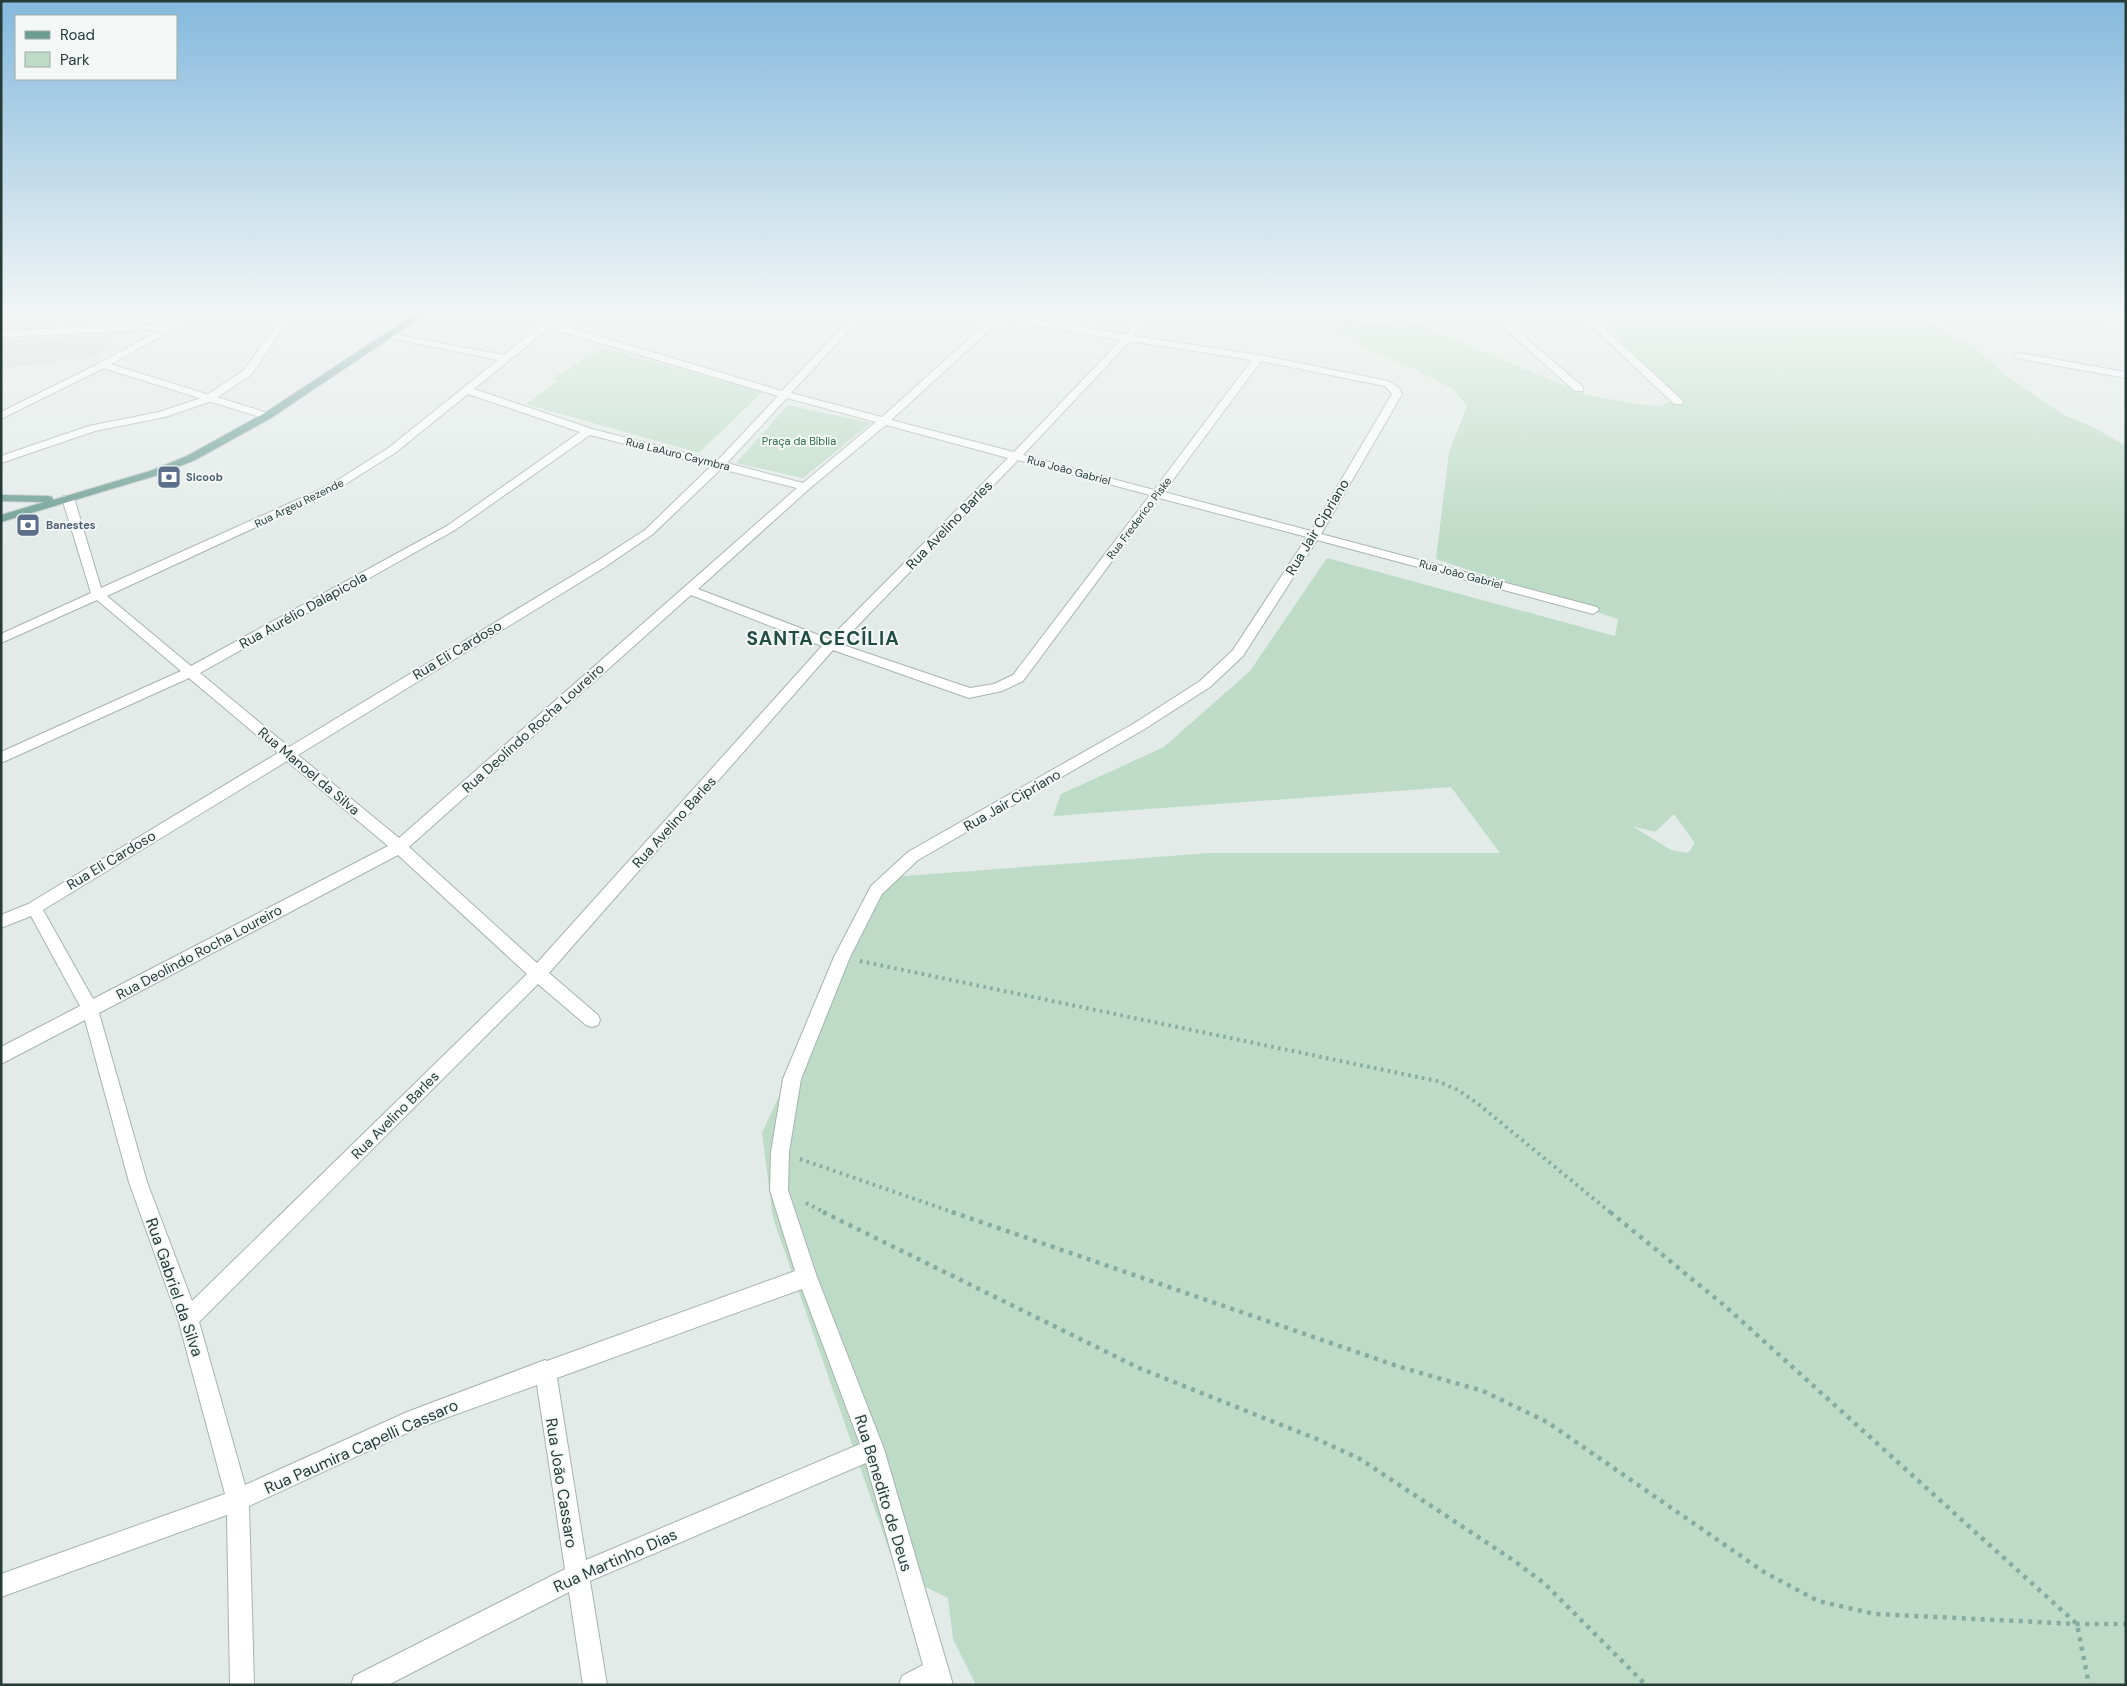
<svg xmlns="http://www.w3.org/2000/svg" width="2127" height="1686" font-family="'DM Sans',sans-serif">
<rect width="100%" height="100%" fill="#e3ebe8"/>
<!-- built -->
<polygon fill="#d1dbd7" points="116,335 97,357 71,362 70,359 43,365 1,367 1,340"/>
<!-- green -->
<g fill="#bddbc6" fill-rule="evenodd">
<path d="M1290,312H1387L1587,395L1637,404L1660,406L1673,400C1658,374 1634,358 1617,334L1619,327L1635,317L1654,312H1913L1974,348L2006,375L2062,414L2093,427L2126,446V1685H976L953,1639L948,1598L897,1573L773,1218L762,1133L821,1005L890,877L1211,853H1500L1451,787L1053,816L1061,794L1164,747L1250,671L1327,558L1615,636L1618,619L1436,559L1449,452L1467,406L1453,389L1414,369L1376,353L1345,336L1304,321ZM1674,814L1695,843L1688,853L1671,850L1632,826L1655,832Z"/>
<polygon points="604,348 762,392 699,453 526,404 558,381 552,378"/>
<polygon points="788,405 871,423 803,478 736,463"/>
</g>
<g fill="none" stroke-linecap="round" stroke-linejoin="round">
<!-- pedestrian casing -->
<g stroke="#a6b3af" stroke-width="2">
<polygon id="pedestrian" points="291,312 301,312 283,328 252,374 212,401 165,417 95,431 1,463 1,456 89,426 159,412 204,397 244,370 277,324"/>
</g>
<!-- minor casing -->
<g stroke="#a6b3af" stroke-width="2">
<g id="minor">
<path d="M557,312H568L555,323L782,391L856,312H866L791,393L882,417L993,317L978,314L976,312H1009L1007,314L1126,335L1142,312H1152L1134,336L1259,355L1388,381L1399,388L1402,394L1321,534L1597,607L1599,610L1593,614L1317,540L1243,656L1210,687L1143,730L918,860L882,894L850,957L801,1079L789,1152L788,1190L817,1277L884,1449L953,1685H899L902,1676L923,1665L866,1463L590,1581L607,1685H583L569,1592L388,1685H351L354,1676L565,1569L537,1385L418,1428L249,1506L254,1685H230L227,1515L1,1597V1574L225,1494L178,1319L129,1182L85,1020L1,1064V1047L80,1006L31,916L1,928V915L28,904L278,753L189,678L1,763V752L181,671L97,600L1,643V634L91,593L62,498L64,496H72L74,498L101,588L328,486L387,449L498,360L389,338L384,335L386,333L504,355ZM1002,319L1121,340L1014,452L891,420ZM549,328L778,396L717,461L592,429L474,389ZM1130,341L1252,360L1154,490L1023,455ZM1261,361L1385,386L1392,394L1311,531L1164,492ZM468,394L580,432L447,526L191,666L107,596L336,490L395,453ZM787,398L876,422L803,483L727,463ZM886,425L1008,458L829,639L698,589L809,489ZM590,435L711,466L645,530L597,561L289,747L200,673L455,530ZM1018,460L1150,495L1013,675L994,684L970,688L840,644ZM721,469L797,488L399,838L298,755L605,567L653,534ZM1159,498L1307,537L1233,650L1200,681L1133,724L908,852L871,886L834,957L783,1079L771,1152L770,1190L795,1271L547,1361L545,1360L407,1412L245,1485L199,1322L538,984L586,1025L592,1027L598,1025L600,1020L598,1015L549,973L833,650L969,698L1002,691L1023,681ZM691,595L822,646L537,963L409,847ZM287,761L388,846L93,999L43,910ZM398,855L527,974L192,1301L147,1182L99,1013ZM802,1289L860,1444L586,1560L557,1378Z"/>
<polygon points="1316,312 1336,312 1378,319 1382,318 1377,312 1387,312 1392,317 1390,323 1378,325 1321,315"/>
<polygon points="1486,312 1496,312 1583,387 1583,391 1575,391"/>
<polygon points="1577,312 1587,312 1682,400 1683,402 1682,404 1674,404"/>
<polygon points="2076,312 2096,312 2126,317 2126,323 2081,315"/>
<polygon points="170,324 175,327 173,329 1,337 1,331"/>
<polygon points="2019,353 2126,372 2126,378 2016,358 2014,356"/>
<polygon points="103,362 271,414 272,416 271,418 263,418 100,367 100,363"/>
</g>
</g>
<!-- tertiary casing -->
<g stroke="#a6b3af" stroke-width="2">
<polygon id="tertiary" points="192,312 204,312 106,367 1,419 1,412 100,363"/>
</g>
<!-- primary casing -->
<g stroke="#c2c8c7" stroke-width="2">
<polygon id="primary" points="418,312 429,312 271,418 195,460 158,475 1,522 1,515 44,502 1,501 1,495 48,496 52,497 53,500 150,471 187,456 263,414"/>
</g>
<!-- path-far1 -->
<g stroke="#86aca1" stroke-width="4" stroke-dasharray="2.5 4.5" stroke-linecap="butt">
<polyline points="860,961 1437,1081 1458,1090 1477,1103 1611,1213"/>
<polyline points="800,1159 955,1213"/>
<polyline points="806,1203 826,1213"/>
</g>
<!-- path -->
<g stroke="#86aca1" stroke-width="4.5" stroke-dasharray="4 5.5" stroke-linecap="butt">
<polyline points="823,1212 1139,1368 1319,1440 1360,1459 1513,1560 1545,1584 1646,1685"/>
<polyline points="952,1212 1400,1367 1483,1391 1547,1422 1764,1572 1818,1601 1875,1614 2077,1624 2126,1624"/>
<polyline points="1610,1212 1725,1306 2077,1624 2089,1685"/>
</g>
<!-- pedestrian -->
<use href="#pedestrian" fill="#fff" fill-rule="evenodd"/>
<!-- minor -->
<use href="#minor" fill="#fff" fill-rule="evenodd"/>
<!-- tertiary -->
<use href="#tertiary" fill="#fff" fill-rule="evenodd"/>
<!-- primary -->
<use href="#primary" fill="#6b9d92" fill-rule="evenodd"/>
</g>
<!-- sky -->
<linearGradient id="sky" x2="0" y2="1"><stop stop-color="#84b9dd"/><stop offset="0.57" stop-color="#f2f6f5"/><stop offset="1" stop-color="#f2f6f5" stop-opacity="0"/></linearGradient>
<rect width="2127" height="548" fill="url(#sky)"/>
<!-- icons -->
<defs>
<g id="bank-square" transform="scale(1.25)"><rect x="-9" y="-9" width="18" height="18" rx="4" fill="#5c6f8a" stroke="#f3f8f6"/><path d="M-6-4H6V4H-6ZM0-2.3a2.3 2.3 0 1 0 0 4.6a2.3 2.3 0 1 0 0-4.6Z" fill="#fff"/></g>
</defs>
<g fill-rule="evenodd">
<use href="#bank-square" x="169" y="477"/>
<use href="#bank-square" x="28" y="525"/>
</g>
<g text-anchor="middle" stroke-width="4" stroke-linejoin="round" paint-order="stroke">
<!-- far-park labels -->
<g font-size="11" fill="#316f4b" stroke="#f3f8f6">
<text x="799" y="445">Praça da Bíblia</text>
</g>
<!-- far-street labels -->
<g font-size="11" fill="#243b36" stroke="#f3f8f6">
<text transform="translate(678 454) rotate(14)" y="4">Rua LaAuro Caymbra</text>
<text transform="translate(1069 470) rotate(15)" y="4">Rua João Gabriel</text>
<text transform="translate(299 503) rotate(-26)" y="4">Rua Argeu Rezende</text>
<text transform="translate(1139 518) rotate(-53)" y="4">Rua Frederico Piske</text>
<text transform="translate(1461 574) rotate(15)" y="4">Rua João Gabriel</text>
</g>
<!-- far-service labels -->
<g font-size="11" font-weight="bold" fill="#4e5e75" stroke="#f3f8f6" text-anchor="start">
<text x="186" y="481">Sicoob</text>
<text x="46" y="529">Banestes</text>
</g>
<!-- street labels -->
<g font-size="14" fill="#243b36" stroke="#f3f8f6">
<text transform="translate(949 525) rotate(-46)" y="5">Rua Avelino Barles</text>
<text transform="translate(1317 527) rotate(-59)" y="5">Rua Jair Cipriano</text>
<text transform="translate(303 610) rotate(-29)" y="5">Rua Aurélio Dalapicola</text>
<text transform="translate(457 650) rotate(-31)" y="5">Rua Eli Cardoso</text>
<text transform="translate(533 728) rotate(-42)" y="5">Rua Deolindo Rocha Loureiro</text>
<text transform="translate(309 771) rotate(40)" y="5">Rua Manoel da Silva</text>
<text transform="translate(1012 800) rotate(-30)" y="5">Rua Jair Cipriano</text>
<text transform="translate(674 822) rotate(-48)" y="5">Rua Avelino Barles</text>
<text transform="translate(111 860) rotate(-31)" y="5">Rua Eli Cardoso</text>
<text transform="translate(199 952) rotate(-28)" y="5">Rua Deolindo Rocha Loureiro</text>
<text transform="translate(395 1115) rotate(-45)" y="5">Rua Avelino Barles</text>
</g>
<!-- near-street labels -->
<g font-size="16" fill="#243b36" stroke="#f3f8f6">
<text transform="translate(175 1287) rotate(71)" y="6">Rua Gabriel da Silva</text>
<text transform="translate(361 1446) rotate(-24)" y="6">Rua Paumira Capelli Cassaro</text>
<text transform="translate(562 1483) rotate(81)" y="6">Rua João Cassaro</text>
<text transform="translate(884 1493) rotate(73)" y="6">Rua Benedito de Deus</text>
<text transform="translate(615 1560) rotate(-24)" y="6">Rua Martinho Dias</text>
</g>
<!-- district labels -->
<g font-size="19" font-weight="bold" letter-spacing="1" fill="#214c43" stroke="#f3f8f6">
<text x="823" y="645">SANTA CECÍLIA</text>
</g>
</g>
<!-- border -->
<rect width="2127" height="1686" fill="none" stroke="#243b36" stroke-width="5"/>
<!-- legend -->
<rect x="15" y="15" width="162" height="65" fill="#f3f8f6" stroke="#a0aca9"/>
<rect x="25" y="31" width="25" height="8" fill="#6b9d92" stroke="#a0aca9"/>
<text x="60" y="40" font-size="15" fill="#243b36">Road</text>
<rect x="25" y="52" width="25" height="15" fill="#bddbc6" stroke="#a0aca9"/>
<text x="60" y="65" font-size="15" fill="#243b36">Park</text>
</svg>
